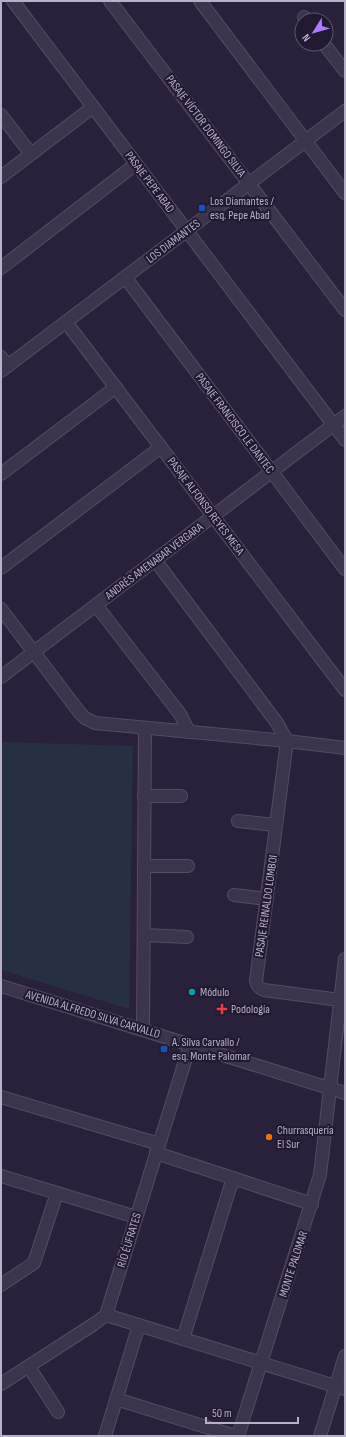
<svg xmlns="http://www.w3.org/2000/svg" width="346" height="1437" font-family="'Sofia Sans Condensed',sans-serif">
<rect width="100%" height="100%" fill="#29203b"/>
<!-- pitch -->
<polygon fill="#272f43" points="1,742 133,746 129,1009 1,970"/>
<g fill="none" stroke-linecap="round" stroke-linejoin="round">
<!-- minor casing -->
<g stroke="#544c63" stroke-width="14">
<g id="minor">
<polyline points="13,1 345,440"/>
<polyline points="110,1 345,310"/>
<polyline points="200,1 345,193"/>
<polyline points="304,17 306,20"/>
<polyline points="324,44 345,71"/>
<polyline points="1,115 31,154"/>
<polyline points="1,177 93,107"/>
<polyline points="1,268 136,164"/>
<polyline points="125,277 345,569"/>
<polyline points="66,322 345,690"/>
<polyline points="1,357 8,366"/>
<polyline points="1,474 116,387"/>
<path d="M155,560L277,723L287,741L256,981C257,986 259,988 264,990L340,1000"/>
<polyline points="1,568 161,447"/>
<polyline points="96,605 180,714 189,732"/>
<polyline points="1,609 80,713 85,718 95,723 287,741 345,748"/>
<polyline points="1,677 345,416"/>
<polyline points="144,796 181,796"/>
<polyline points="238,821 276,825"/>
<polyline points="144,866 188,866"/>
<polyline points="234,895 267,899"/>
<polyline points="144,935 187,937"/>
<polyline points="143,1029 145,728"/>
<polyline points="1,1097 159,1144"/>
<polyline points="156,1153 312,1204"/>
<polyline points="1,1176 136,1217"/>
<polyline points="1,1285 34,1263 57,1193"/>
<polyline points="106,1315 345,1389"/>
<polyline points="183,1339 233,1178"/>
<polyline points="29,1367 58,1412"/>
<polyline points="116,1399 235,1436"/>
<polyline points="105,1436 139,1325"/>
<polyline points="320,1436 345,1356"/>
</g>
</g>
<!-- tertiary casing -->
<g stroke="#544c63" stroke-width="14">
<g id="tertiary">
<polyline points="1,371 345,111"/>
<polyline points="1,986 345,1093"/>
<polyline points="1,1384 94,1324 106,1315 190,1045"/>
<polyline points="238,1436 320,1175 345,959"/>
</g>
</g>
<!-- minor -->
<use href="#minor" stroke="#3c344c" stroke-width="12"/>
<!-- tertiary -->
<use href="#tertiary" stroke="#3c344c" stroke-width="12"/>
</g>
<!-- markers -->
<g fill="#1a4fb4" stroke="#211930" stroke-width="1.5">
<rect x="198" y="204" width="8" height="8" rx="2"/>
<rect x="160" y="1045" width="8" height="8" rx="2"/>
</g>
<circle fill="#0f9aa8" stroke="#211930" stroke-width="1.5" cx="192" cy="992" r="4"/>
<path fill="#e0444e" stroke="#211930" stroke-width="1.5" d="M220 1003h4v4h4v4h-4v4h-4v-4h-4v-4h4z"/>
<circle fill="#e8710a" stroke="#211930" stroke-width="1.5" cx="269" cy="1137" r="4"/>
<g text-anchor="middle" stroke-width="4" stroke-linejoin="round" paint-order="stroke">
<!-- street labels -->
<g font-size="12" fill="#b8afc8" stroke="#211930">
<text transform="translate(206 126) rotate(53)" y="4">PASAJE VÍCTOR DOMINGO SILVA</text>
<text transform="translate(150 182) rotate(53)" y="4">PASAJE PEPE ABAD</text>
<text transform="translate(173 241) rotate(-37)" y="4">LOS DIAMANTES</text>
<text transform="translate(235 423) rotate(53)" y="4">PASAJE FRANCISCO LE DANTEC</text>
<text transform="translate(206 506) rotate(53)" y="4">PASAJE ALFONSO REYES MESA</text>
<text transform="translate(154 561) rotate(-37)" y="4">ANDRÉS AMENABAR VERGARA</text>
<text transform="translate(266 906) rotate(-82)" y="4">PASAJE REINALDO LOMBOI</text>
<text transform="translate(93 1014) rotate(17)" y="4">AVENIDA ALFREDO SILVA CARVALLO</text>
<text transform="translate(129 1240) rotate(-73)" y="4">RÍO ÉUFRATES</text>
<text transform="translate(293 1264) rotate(-72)" y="4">MONTE PALOMAR</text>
</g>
<!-- poi labels -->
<g font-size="12" fill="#b8afc8" stroke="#211930" text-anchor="start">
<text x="210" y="205">Los Diamantes /<tspan x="210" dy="14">esq. Pepe Abad</tspan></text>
<text x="200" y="996">Módulo</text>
<text x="231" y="1013">Podología</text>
<text x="172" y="1046">A. Silva Carvallo /<tspan x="172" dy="14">esq. Monte Palomar</tspan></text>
<text x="277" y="1134">Churrasquería<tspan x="277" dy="14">El Sur</tspan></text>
</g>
</g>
<!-- border -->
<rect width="346" height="1437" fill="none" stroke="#b8afc8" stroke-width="4"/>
<!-- north arrow -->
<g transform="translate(314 32) rotate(233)"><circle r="19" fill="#211930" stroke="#5d556d"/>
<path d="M0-3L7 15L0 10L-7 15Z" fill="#ac7dff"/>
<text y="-6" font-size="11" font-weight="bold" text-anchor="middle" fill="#b8afc8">N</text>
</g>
<!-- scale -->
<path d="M206 1417v6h92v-6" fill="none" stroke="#b8afc8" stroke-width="2"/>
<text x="212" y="1417" font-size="12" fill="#b8afc8" stroke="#211930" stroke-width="3" paint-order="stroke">50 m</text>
</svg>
